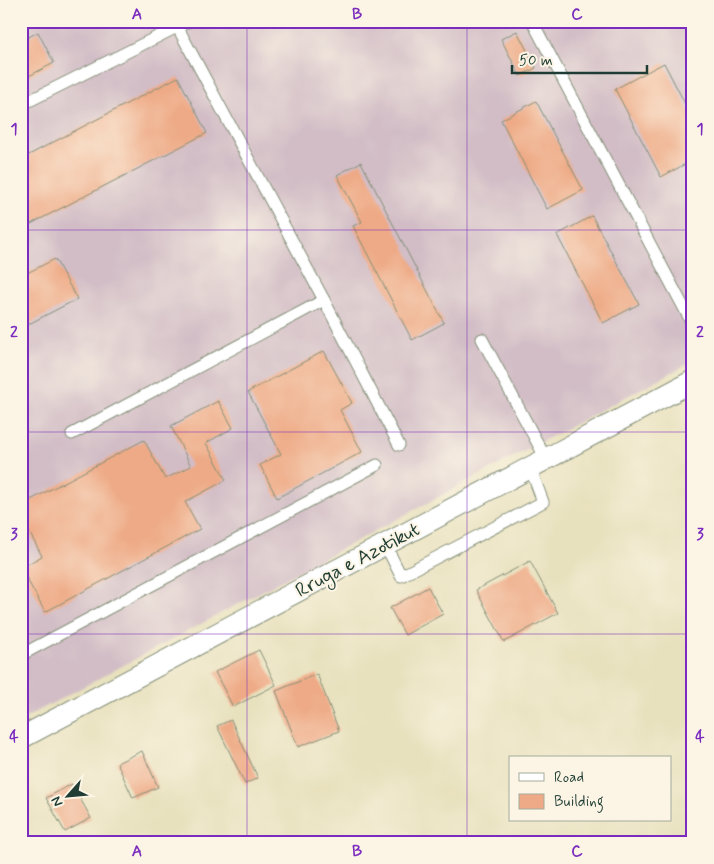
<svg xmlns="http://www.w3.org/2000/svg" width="714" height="864" font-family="Mynerve,sans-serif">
<rect width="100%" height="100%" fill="#fcf5e5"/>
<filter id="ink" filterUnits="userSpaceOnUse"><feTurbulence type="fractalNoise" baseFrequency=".02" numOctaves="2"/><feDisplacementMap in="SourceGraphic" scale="10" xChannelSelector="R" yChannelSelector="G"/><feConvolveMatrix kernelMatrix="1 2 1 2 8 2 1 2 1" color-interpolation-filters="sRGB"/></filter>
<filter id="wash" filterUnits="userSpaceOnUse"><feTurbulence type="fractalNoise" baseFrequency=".0096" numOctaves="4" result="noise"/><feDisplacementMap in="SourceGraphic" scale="20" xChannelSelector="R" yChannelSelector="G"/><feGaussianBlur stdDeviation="1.12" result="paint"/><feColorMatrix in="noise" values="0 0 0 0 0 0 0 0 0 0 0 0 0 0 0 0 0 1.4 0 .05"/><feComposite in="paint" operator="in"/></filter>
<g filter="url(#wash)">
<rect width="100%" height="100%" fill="#e8e1be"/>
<!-- industrial -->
<polygon fill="#d2bdc6" points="21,21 693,21 693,361 21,720"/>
<g id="blocks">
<!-- building -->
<g fill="#eeaa86">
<polygon points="517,31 536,68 520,76 501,39"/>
<polygon points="38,32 54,63 21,80 21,41"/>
<polygon points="664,63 693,119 693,160 661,177 615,89"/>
<polygon points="178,77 207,133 21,229 21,159"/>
<polygon points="536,101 583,190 547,209 501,120"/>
<polygon points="361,162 444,323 412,340 353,226 362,222 337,175"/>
<polygon points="592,216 639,304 603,323 557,235"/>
<polygon points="55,259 77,299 21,328 21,276"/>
<polygon points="324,351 352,403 340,410 362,452 277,498 260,465 281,454 248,392"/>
<polygon points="218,401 233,428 206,443 226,480 185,502 200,529 45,612 21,568 42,556 21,517 21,505 144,440 165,479 191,466 171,426"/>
<polygon points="530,561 558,613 504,642 476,590"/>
<polygon points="428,587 443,614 405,635 390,608"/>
<polygon points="259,650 276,685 233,707 215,672"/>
<polygon points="317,674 339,731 298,747 276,691"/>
<polygon points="231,720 258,778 245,784 217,726"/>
<polygon points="142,751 158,787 133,798 117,763"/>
<polygon points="72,784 91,818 65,832 46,798"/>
</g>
</g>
</g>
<g filter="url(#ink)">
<use href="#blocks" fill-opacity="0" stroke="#848f79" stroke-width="1"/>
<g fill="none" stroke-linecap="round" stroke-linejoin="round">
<!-- service casing -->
<g stroke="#848f79" stroke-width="13">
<g id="service">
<polyline points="532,21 693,325"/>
<polyline points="178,28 324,300 399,445"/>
<polyline points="21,105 189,21"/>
<polyline points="482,339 546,459"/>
<polyline points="72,434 324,300"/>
<polyline points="385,544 401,576 543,502 530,467"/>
<polyline points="21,655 377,465"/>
</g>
</g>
<!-- minor casing -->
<g stroke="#848f79" stroke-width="23">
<polyline id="minor" points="21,738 693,381"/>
</g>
<!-- service -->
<use href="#service" stroke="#fff" stroke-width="11"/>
<!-- minor -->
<use href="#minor" stroke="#fff" stroke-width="21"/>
</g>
</g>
<!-- grid -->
<path fill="none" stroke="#7b2cbf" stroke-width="1" stroke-opacity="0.55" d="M247,21V843M467,21V843M21,230H693M21,432H693M21,634H693"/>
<g text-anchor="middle" stroke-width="4" stroke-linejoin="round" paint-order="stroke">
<!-- street labels -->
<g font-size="20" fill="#1f3d34" stroke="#fcf5e5">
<text transform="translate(357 559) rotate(-28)" y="7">Rruga e Azotikut</text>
</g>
</g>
<!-- margin -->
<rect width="714" height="864" fill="none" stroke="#fcf5e5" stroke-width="55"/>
<!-- legend -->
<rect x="509" y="756" width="162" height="65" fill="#fcf5e5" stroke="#a4ab9e"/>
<rect x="519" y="773" width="25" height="8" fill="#ffffff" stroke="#a4ab9e"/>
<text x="554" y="782" font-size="15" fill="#1f3d34">Road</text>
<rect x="519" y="794" width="25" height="15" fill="#eeaa86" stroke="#a4ab9e"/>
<text x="554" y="806" font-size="15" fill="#1f3d34">Building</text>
<!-- north arrow -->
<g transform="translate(68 796) rotate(243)" stroke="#fcf5e5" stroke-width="4" paint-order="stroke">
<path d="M0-4L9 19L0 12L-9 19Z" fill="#1f3d34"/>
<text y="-8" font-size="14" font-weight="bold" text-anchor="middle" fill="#1f3d34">N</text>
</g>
<!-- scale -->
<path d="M512 65v8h135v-8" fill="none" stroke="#1f3d34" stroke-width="2.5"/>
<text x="519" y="65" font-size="15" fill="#1f3d34" stroke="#fcf5e5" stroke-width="4" paint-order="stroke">50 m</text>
<rect x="28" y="28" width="658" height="808" fill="none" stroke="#7b2cbf" stroke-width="2"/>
<g font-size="16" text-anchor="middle" font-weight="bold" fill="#7b2cbf">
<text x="137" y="19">A</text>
<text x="357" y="19">B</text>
<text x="577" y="19">C</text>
<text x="14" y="134">1</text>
<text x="700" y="134">1</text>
<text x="14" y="337">2</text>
<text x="700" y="337">2</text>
<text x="14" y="539">3</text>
<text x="700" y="539">3</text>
<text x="14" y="741">4</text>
<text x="700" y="741">4</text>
<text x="137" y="856">A</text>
<text x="357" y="856">B</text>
<text x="577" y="856">C</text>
</g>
</svg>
